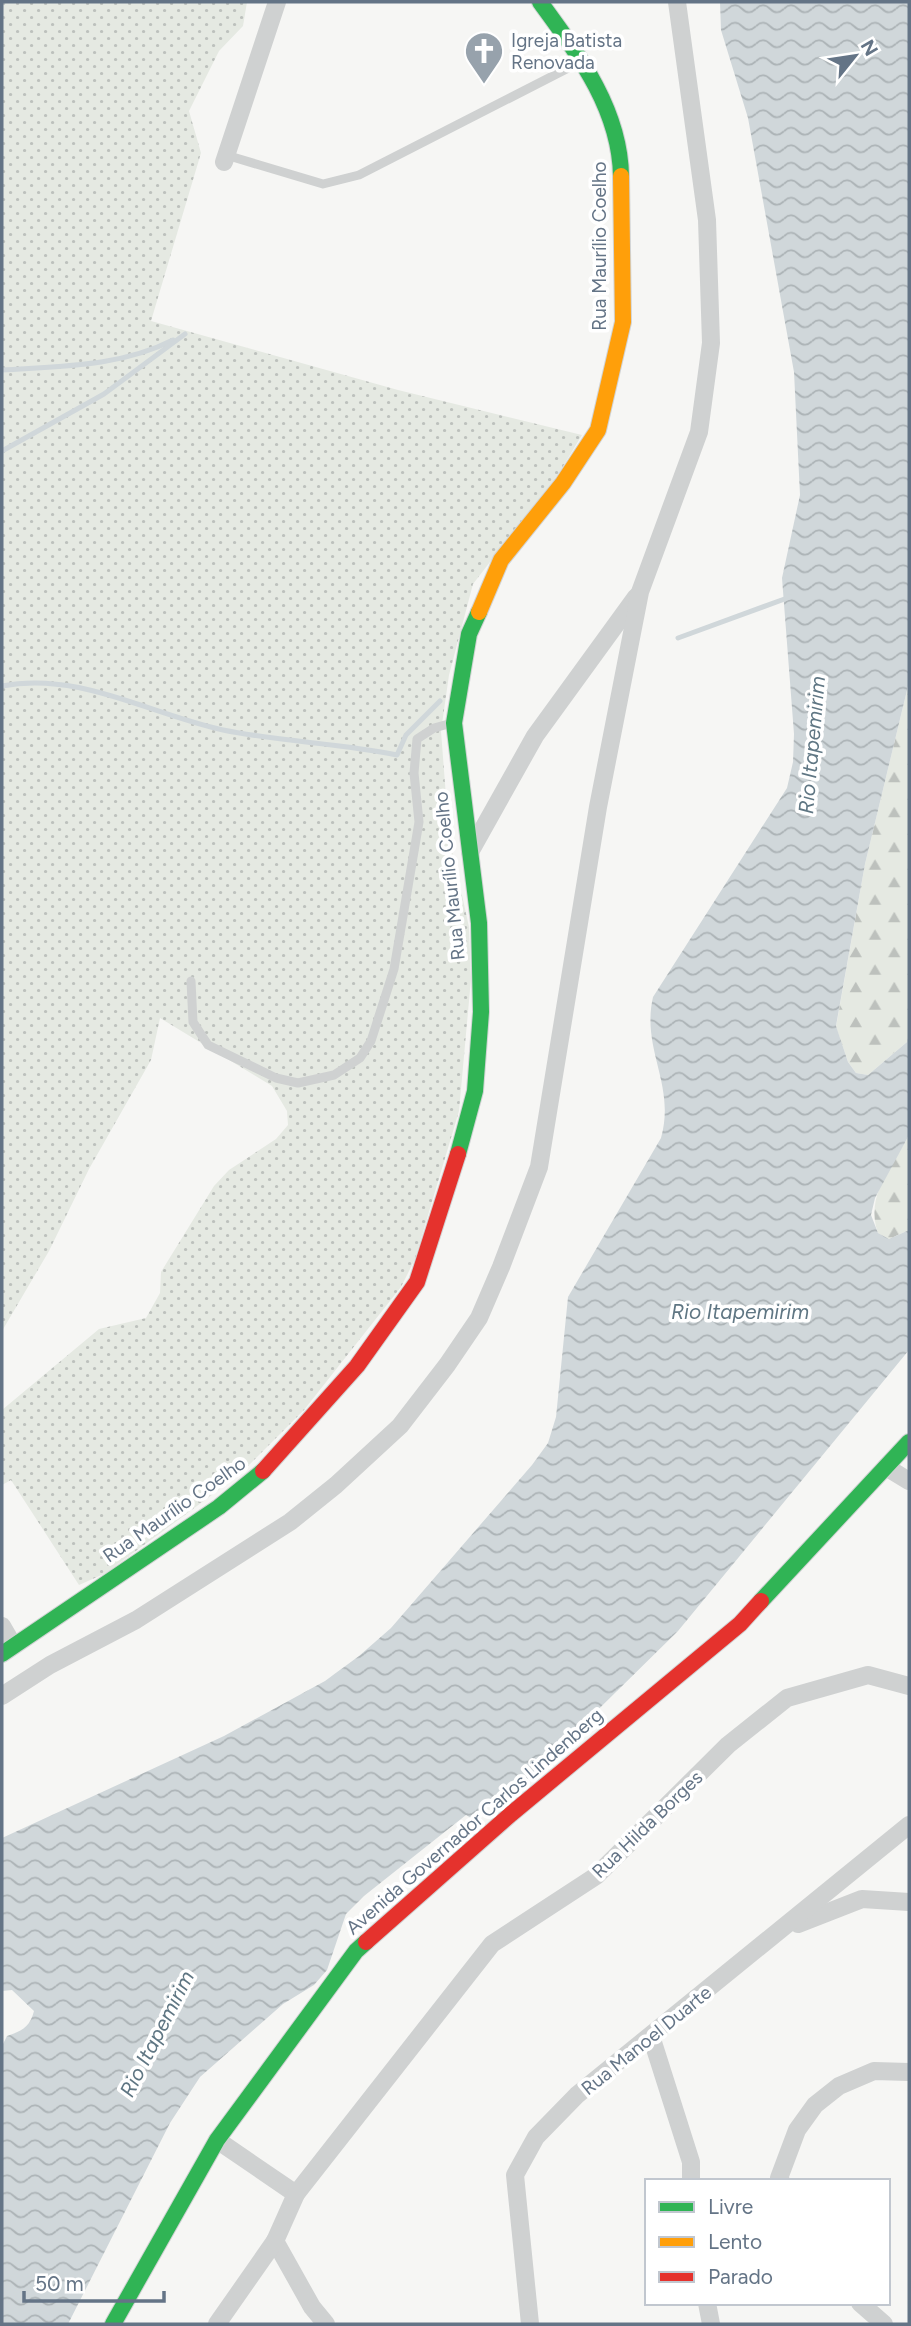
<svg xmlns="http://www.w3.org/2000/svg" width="911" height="2326" font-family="Figtree,sans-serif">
<defs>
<pattern id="grass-dots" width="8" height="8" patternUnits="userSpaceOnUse" patternTransform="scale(1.75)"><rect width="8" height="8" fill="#e5e9e2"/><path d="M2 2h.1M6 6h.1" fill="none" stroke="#bdc1bd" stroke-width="1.8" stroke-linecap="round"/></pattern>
<pattern id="forest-firs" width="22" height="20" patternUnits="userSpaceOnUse" patternTransform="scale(1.75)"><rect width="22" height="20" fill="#e5e9e2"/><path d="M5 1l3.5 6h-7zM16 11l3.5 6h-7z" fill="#bdc1bd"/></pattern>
<pattern id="water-waves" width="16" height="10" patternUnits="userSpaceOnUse" patternTransform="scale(1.75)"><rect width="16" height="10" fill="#d0d7da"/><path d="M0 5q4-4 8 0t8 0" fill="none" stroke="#acb3b6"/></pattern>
</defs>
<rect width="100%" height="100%" fill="#f6f6f4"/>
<!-- grass -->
<polygon fill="url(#grass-dots)" points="2,2 247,2 243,26 219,51 189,111 201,153 151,321 398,390 582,435 559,473 473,584 449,675 441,731 449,836 469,927 471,979 459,1111 415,1259 401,1287 304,1410 239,1475 106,1573 79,1585 11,1480 2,1485 2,1410 99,1329 146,1318 160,1293 161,1272 214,1186 229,1170 276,1139 288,1125 287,1111 272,1086 160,1018 151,1060 89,1169 49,1251 2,1331"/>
<!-- forest -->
<g fill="url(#forest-firs)">
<polygon points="909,682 909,1035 907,1042 868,1075 856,1073 848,1062 836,1027 865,864"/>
<path d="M909,1135V1230L889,1239L878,1233C865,1196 891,1168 909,1135Z"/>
</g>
<!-- water -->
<path fill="url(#water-waves)" d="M720,2H909V682L865,864L836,1026L848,1062L856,1073L868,1075L907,1042L909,1035V1135L875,1198L871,1215L878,1233L889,1239L909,1230V1350L678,1631L494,1812L489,1803L471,1818L466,1815L364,1896L346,1914L327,1970L314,1985L283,2004L200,2077L170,2123L68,2324H2V2046L7,2036C22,2031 30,2027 34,2011L12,1990L2,1991V1838L224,1736L325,1681L359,1656L391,1628L532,1465L548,1443L556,1417L568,1297L661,1138C676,1084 641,1050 653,997L787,788L793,762L794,734L782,578L800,495L794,372L748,118L721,30Z"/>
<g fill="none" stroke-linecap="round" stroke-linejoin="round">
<!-- stream -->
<g stroke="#d0d7da" stroke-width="5">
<path d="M2,370C60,366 120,367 173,340"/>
<polyline points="2,451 104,394 185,334"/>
<polyline points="678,638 790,597"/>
<path d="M2,686C79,671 149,714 223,730C281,742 340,743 397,755L406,735L440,701"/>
</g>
<!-- fast casing -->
<g stroke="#d1d3d4" stroke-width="18">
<g id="fast">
<path d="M540,2C578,54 620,109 621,176"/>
<polyline points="458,1154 475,1091 481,1012 479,923 454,723 469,634 479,612"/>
<polyline points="761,1601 909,1442"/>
<polyline points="2,1654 219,1507 263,1471"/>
<polyline points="113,2324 217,2140 356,1951 366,1942"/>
</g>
</g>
<!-- slow casing -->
<g stroke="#d1d3d4" stroke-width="18">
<polyline id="slow" points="479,612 501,560 563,483 598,430 623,322 621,176"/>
</g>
<!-- jam casing -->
<g stroke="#d1d3d4" stroke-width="18">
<g id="jam">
<polyline points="263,1471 357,1366 417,1282 458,1154"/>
<polyline points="366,1942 511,1814 740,1624 761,1601"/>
</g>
</g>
<!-- lane -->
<g stroke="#cfd1d1" stroke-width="9">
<polyline points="226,155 323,184 359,175 582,61"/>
<polyline points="191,981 193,1022 208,1045 276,1078 298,1083 334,1075 360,1058 371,1041 394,969 419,822 414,773 417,739 434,728 452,723"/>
</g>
<!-- street -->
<g stroke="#cfd1d1" stroke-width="18">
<polyline points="224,162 277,2"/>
<polyline points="470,852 535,736 636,597"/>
<polyline points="886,1467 909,1481"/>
<polyline points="2,1626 13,1645"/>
<polyline points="2,1696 50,1665 136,1620 290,1522 336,1485 400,1426 447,1365 479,1318 501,1267 539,1167 598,807 640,592 699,432 711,343 707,220 677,2"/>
<polyline points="798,1924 862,1899 909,1902"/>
<polyline points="651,2036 691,2162 691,2181"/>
<polyline points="217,2140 296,2194"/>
<polyline points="781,2181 779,2178 797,2130 815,2105 839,2086 874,2071 909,2072"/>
<polyline points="275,2241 312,2307 326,2324"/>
<polyline points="707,2303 711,2324"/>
<polyline points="860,2303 884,2324"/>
<polyline points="217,2324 275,2241 296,2194 492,1944 596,1876 728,1745 787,1698 868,1675 909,1686"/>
<polyline points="530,2324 515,2175 536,2137 577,2095 909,1825"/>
</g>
<!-- fast -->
<use href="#fast" stroke="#30b455" stroke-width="16"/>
<!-- slow -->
<use href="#slow" stroke="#ff9f0a" stroke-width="16"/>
<!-- jam -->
<use href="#jam" stroke="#e5322d" stroke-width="16"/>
</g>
<!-- icons -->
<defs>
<g id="church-pin" transform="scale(2.0125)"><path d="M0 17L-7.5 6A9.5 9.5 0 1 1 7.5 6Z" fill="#97a2ac" stroke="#fff"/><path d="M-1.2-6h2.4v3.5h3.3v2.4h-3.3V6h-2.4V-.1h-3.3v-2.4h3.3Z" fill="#fff"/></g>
</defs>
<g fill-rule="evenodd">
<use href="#church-pin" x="484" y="51"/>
</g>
<g text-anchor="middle" stroke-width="7" stroke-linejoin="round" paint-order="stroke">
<!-- poi labels -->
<g font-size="19" fill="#647486" stroke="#fff" text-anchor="start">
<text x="511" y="47">Igreja Batista<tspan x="511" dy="22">Renovada</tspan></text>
</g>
<!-- street labels -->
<g font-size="19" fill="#647486" stroke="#fff">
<text transform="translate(599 246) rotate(-90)" y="7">Rua Maurílio Coelho</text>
<text transform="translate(449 876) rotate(-96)" y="7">Rua Maurílio Coelho</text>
<text transform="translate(174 1509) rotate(-35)" y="7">Rua Maurílio Coelho</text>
<text transform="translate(474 1821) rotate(-41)" y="7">Avenida Governador Carlos Lindenberg</text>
<text transform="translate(647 1824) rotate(-44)" y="7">Rua Hilda Borges</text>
<text transform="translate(646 2040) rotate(-39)" y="7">Rua Manoel Duarte</text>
</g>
<!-- water labels -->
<g font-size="21" font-style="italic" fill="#5f7683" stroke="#fff">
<text transform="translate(812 745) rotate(-85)" y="7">Rio Itapemirim</text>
<text x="740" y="1319">Rio Itapemirim</text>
<text transform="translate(157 2034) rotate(-63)" y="7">Rio Itapemirim</text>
</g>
</g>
<!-- border -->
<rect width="911" height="2326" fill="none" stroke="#647486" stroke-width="7"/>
<!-- legend -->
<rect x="645" y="2179" width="245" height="126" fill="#ffffff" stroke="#c1c7cf" stroke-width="2"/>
<rect x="659" y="2202" width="35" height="10" fill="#30b455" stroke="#c1c7cf" stroke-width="2"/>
<text x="708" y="2214" font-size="21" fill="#647486">Livre</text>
<rect x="659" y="2237" width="35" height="10" fill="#ff9f0a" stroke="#c1c7cf" stroke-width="2"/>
<text x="708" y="2249" font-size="21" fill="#647486">Lento</text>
<rect x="659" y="2272" width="35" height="10" fill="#e5322d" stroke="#c1c7cf" stroke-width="2"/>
<text x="708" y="2284" font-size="21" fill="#647486">Parado</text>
<!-- north arrow -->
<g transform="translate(855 56) rotate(60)" stroke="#ffffff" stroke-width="5" paint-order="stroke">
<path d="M0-5L12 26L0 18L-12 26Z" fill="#647486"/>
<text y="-10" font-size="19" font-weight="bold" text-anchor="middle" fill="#647486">N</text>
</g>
<!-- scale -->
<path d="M24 2291v10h140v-10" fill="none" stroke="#647486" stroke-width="3.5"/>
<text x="35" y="2291" font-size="21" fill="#647486" stroke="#ffffff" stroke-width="5" paint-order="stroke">50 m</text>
</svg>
